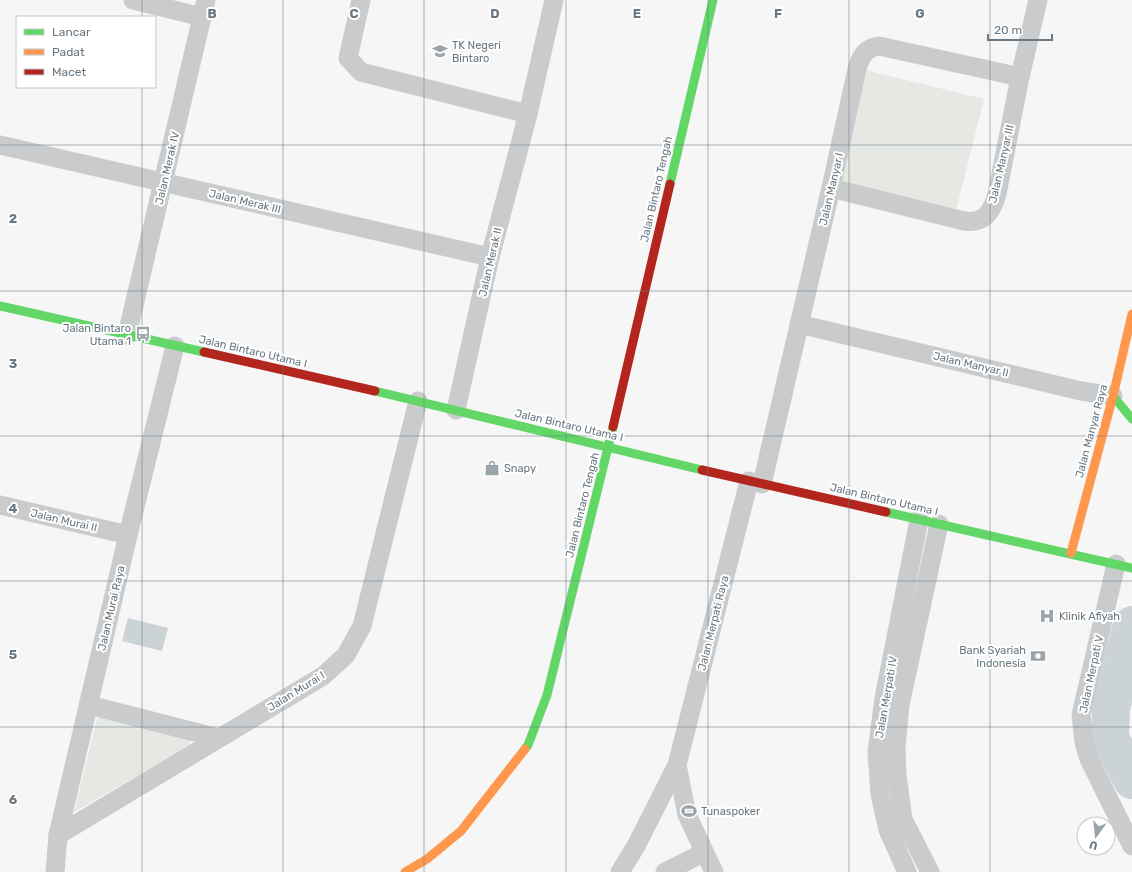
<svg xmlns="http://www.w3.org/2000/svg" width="1132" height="872" font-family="Rubik,sans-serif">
<rect width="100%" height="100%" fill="#f6f6f6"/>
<!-- green -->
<g fill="#e5e8e3">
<polygon points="853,67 984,99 953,223 823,192"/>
<polygon points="98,715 190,738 190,746 74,812"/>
</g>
<!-- water -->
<polygon fill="#ccd3d6" points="128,618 168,628 162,651 122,641"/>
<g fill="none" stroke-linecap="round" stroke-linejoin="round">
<!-- river -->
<polyline stroke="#ccd3d6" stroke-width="38" points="1132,625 1111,708 1110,738 1132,780"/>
<!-- street -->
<g stroke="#c9cbcc" stroke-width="19">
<polyline points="133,0 202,17"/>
<polyline points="361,0 348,58 361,72 528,114"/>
<polyline points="0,145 490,257"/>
<path d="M831,188L964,221C984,224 992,212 997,194L1020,77L1038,0"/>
<polyline points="799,324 1081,391 1113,396"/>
<polyline points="127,335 206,0"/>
<polyline points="456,410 490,257 528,114 554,0"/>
<path d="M762,484L831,188L857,69C861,56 865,48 879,46L1020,77"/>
<polyline points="0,505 128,535"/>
<polyline points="1116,564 1081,715 1084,742 1089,759 1132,846"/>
<polyline points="89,705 218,738"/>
<polyline points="58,835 323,676 346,655 362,626 418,401"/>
<polyline points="55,872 58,835 128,535 175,346"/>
<polyline points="620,872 636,846 677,765"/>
<polyline points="665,872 703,853"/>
<polyline points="714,872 687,815 677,765 749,481"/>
<polyline points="907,872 888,830 880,794 877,752 884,698 919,520"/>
<polyline points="930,872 903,819 897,775 896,747 900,705 939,524"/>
</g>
<!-- fast -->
<g stroke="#63d668" stroke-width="9">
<polyline points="670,184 713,0"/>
<polyline points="0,306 204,352"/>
<polyline points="375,391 702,470"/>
<polyline points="1113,396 1132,419"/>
<polyline points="886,512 1132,568"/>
<polyline points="525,749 528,745 547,695 613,427"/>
</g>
<!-- slow -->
<g stroke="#ff974d" stroke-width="9">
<polyline points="1071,553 1113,396 1132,314"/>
<polyline points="405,872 427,859 461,831 525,749"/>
</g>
<!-- jam -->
<g stroke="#b3261e" stroke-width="9">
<polyline points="204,352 375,391"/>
<polyline points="613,427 670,184"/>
<polyline points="702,470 886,512"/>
</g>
</g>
<!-- grid -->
<path fill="none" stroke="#697883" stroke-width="1" stroke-opacity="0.55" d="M142,0V17M283,0V872M424,0V872M566,0V872M708,0V872M849,0V872M990,0V872M142,87V872M0,145H1132M0,291H1132M0,436H1132M0,581H1132M0,727H1132"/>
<!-- icons -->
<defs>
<g id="school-bare" transform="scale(1.2)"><path d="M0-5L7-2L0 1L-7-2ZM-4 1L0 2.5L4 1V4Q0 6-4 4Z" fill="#9aa4ab" stroke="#fff" stroke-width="2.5" paint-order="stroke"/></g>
<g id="bus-bare" transform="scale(1.2)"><path d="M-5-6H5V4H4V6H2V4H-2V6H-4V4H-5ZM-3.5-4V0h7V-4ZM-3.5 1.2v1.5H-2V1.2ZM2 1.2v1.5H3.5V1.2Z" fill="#9aa4ab" stroke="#fff" stroke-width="2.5" paint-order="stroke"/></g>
<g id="shop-bare" transform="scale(1.2)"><path d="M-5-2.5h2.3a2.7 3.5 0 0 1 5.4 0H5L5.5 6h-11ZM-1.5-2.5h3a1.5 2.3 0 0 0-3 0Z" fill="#9aa4ab" stroke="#fff" stroke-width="2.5" paint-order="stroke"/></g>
<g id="hospital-bare" transform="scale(1.2)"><path d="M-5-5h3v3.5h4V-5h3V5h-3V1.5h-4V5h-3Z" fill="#9aa4ab" stroke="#fff" stroke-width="2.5" paint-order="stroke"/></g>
<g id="bank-bare" transform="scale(1.2)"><path d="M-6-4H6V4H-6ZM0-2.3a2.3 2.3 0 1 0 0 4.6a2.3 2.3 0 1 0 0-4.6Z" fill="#9aa4ab" stroke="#fff" stroke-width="2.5" paint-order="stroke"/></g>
<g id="stadium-bare" transform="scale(1.2)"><path d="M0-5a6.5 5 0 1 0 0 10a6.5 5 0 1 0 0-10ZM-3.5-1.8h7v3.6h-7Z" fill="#9aa4ab" stroke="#fff" stroke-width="2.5" paint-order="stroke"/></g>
</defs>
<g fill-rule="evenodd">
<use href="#school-bare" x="440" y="51"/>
<use href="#bus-bare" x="143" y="334"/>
<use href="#shop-bare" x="492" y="468"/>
<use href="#hospital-bare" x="1047" y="616"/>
<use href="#bank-bare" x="1038" y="656"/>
<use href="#stadium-bare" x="689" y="811"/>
</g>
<g text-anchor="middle" stroke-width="4" stroke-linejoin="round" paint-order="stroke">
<!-- poi labels -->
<g font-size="11" fill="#697883" stroke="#fff" text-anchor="start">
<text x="452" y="49">TK Negeri<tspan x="452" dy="13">Bintaro</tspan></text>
<text x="131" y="332" text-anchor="end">Jalan Bintaro<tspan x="131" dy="13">Utama 1</tspan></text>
<text x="504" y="472">Snapy</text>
<text x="1059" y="620">Klinik Afiyah</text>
<text x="1026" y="654" text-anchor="end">Bank Syariah<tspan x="1026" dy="13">Indonesia</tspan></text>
<text x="701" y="815">Tunaspoker</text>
</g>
<!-- street labels -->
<g font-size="11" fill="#697883" stroke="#fff">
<text transform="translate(1001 164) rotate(-77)" y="4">Jalan Manyar III</text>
<text transform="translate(167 168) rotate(-77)" y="4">Jalan Merak IV</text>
<text transform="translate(656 189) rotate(-77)" y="4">Jalan Bintaro Tengah</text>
<text transform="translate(831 189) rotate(-77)" y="4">Jalan Manyar I</text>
<text transform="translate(245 201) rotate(13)" y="4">Jalan Merak III</text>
<text transform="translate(490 262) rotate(-77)" y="4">Jalan Merak II</text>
<text transform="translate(253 351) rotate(13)" y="4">Jalan Bintaro Utama I</text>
<text transform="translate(971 364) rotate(13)" y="4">Jalan Manyar II</text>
<text transform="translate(569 425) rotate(13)" y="4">Jalan Bintaro Utama I</text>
<text transform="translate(1091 431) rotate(-75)" y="4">Jalan Manyar Raya</text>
<text transform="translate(884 499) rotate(13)" y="4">Jalan Bintaro Utama I</text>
<text transform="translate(582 505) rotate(-76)" y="4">Jalan Bintaro Tengah</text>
<text transform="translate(64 520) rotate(13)" y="4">Jalan Murai II</text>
<text transform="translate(111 608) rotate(-77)" y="4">Jalan Murai Raya</text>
<text transform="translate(713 623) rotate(-76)" y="4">Jalan Merpati Raya</text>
<text transform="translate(1091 674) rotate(-78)" y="4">Jalan Merpati V</text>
<text transform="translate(296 691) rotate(-32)" y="4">Jalan Murai I</text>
<text transform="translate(886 697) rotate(-80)" y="4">Jalan Merpati IV</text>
</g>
</g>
<g font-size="13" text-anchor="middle" font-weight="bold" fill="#697883" stroke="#fff" stroke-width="4" stroke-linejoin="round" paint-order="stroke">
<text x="212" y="18">B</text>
<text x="354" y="18">C</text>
<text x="495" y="18">D</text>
<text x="637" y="18">E</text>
<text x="778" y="18">F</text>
<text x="920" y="18">G</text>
<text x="13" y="223">2</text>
<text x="13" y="368">3</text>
<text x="13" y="513">4</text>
<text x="13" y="659">5</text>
<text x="13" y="804">6</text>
</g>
<!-- legend -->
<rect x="16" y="16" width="140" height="72" fill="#ffffff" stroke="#c3c9cd"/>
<rect x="24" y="29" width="20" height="6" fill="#63d668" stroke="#c3c9cd"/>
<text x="52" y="36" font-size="12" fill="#697883">Lancar</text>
<rect x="24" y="49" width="20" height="6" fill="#ff974d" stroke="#c3c9cd"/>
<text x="52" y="56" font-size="12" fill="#697883">Padat</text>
<rect x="24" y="69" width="20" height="6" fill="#b3261e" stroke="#c3c9cd"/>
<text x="52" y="76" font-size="12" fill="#697883">Macet</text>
<!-- north arrow -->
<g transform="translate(1096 836) rotate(195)"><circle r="19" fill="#ffffff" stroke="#c3c9cd"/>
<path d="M0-3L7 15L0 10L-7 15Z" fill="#9aa4ab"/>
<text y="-6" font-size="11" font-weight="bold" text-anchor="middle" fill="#697883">U</text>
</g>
<!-- scale -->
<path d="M988 34v6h64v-6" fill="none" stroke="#697883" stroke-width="2"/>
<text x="994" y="34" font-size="12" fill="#697883" stroke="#ffffff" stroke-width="3" paint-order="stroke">20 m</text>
</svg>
